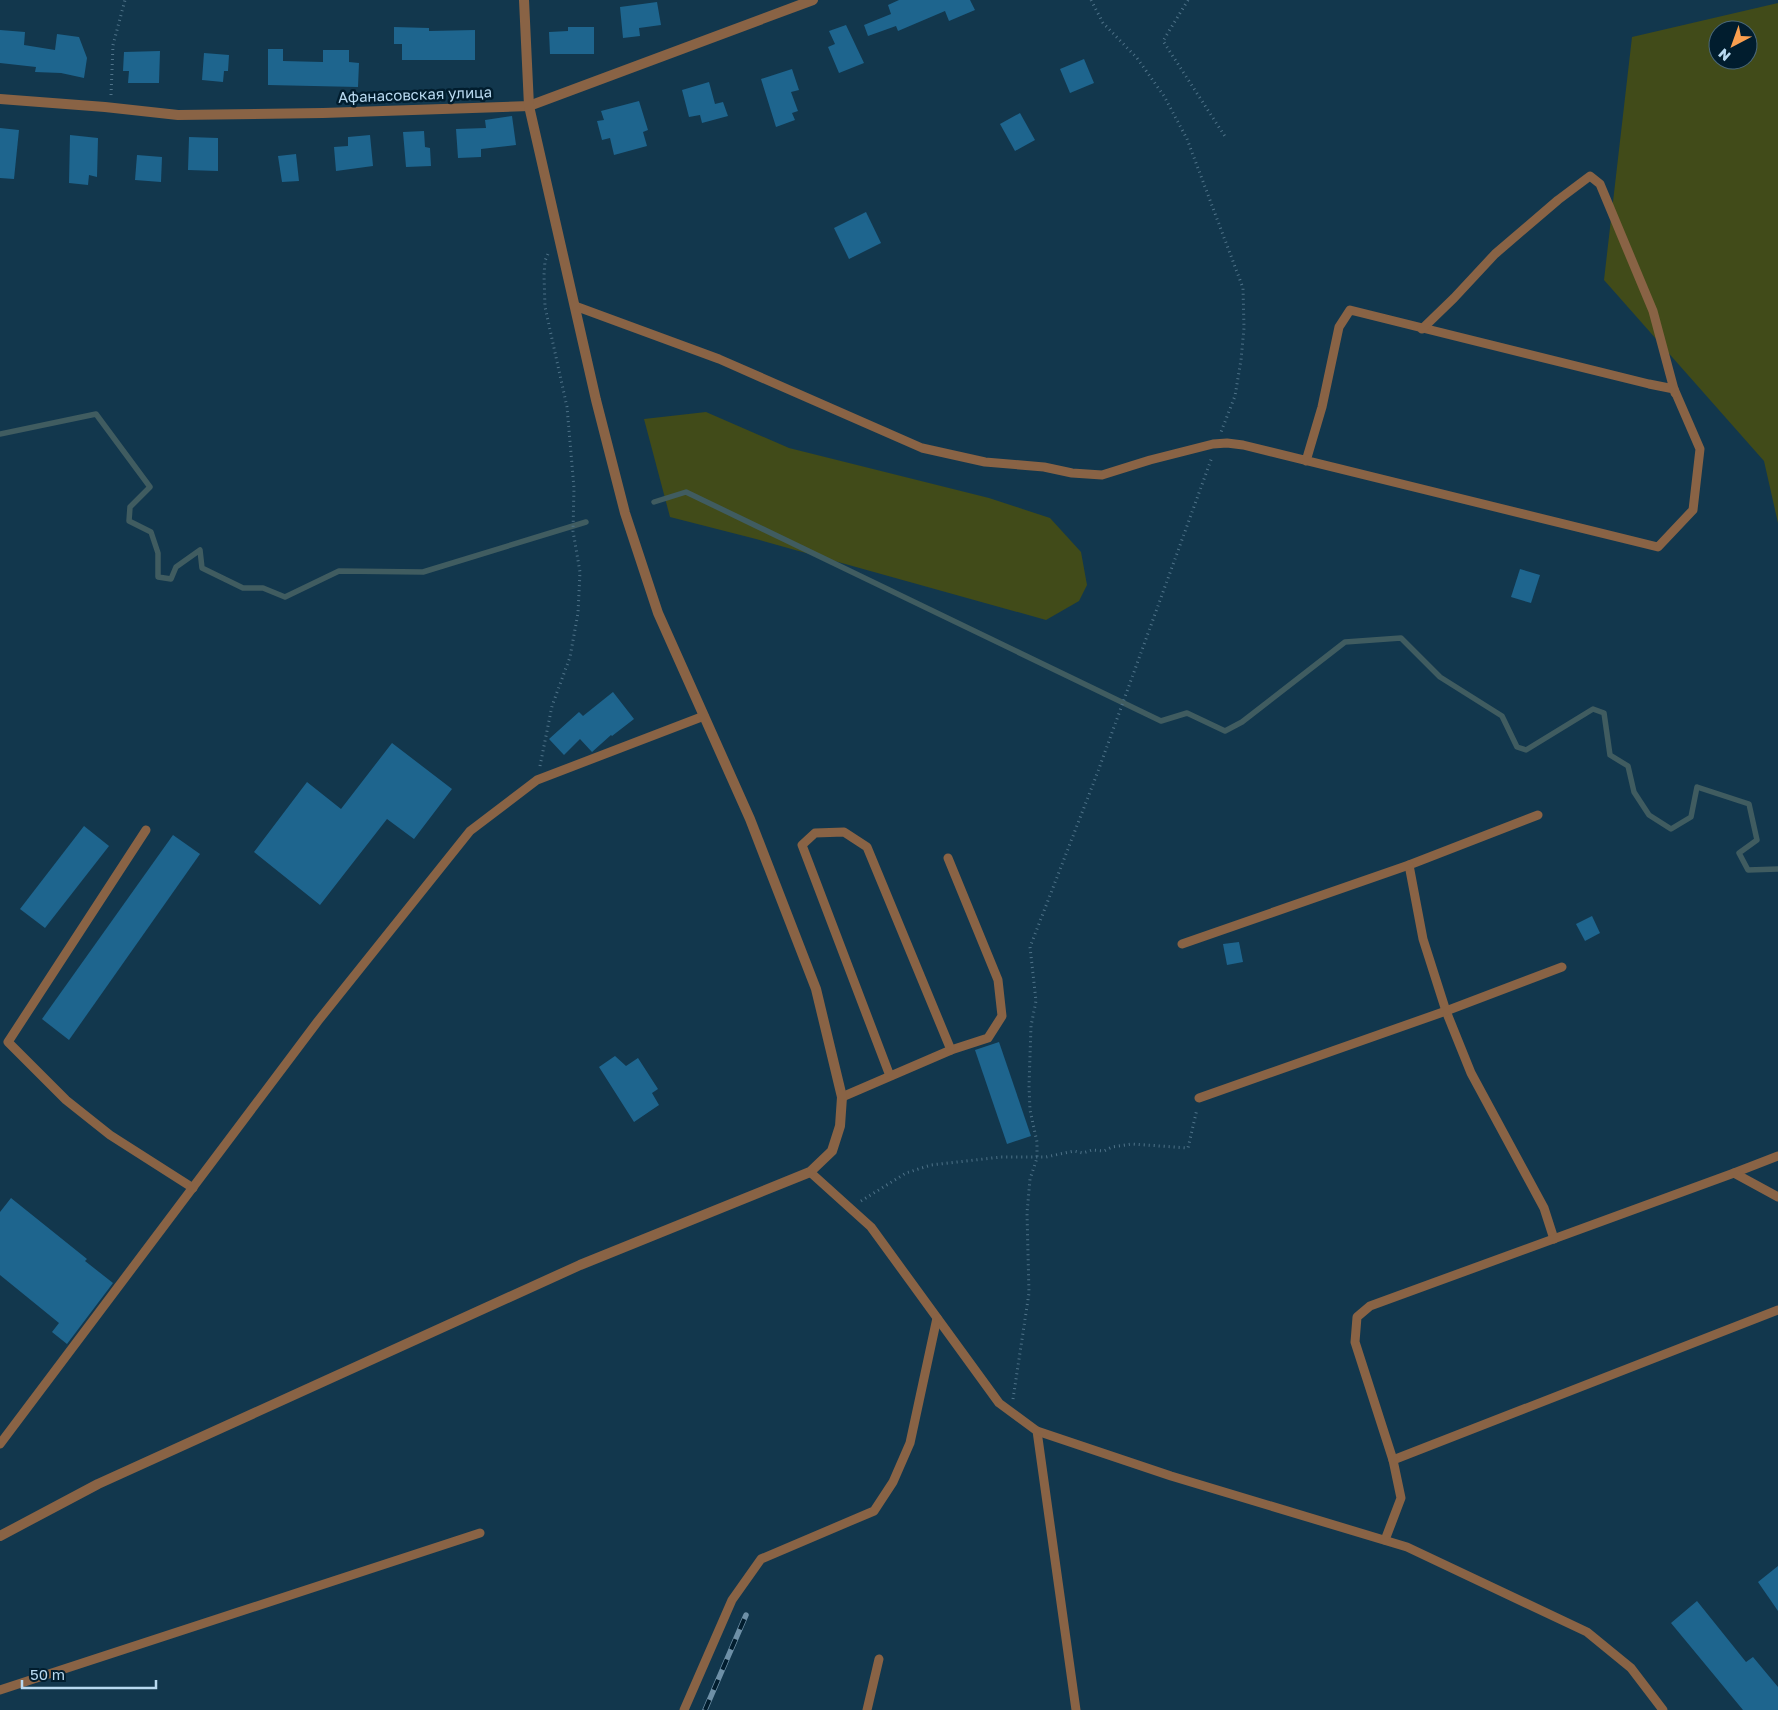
<svg xmlns="http://www.w3.org/2000/svg" width="1778" height="1710" font-family="'Golos Text',sans-serif">
<rect width="100%" height="100%" fill="#12374d"/>
<!-- green -->
<g fill="#414b19" fill-rule="evenodd">
<path d="M1778,3V523L1764,461L1604,280L1632,37ZM1718,30H1748V60H1718Z"/>
<polygon points="706,412 789,448 989,498 1050,518 1081,552 1087,585 1079,601 1046,620 756,539 670,517 644,419"/>
</g>
<g fill="none" stroke-linecap="round" stroke-linejoin="round">
<!-- stream -->
<g stroke="#405c60" stroke-width="5.5">
<polyline points="0,434 96,414 150,487 130,507 129,521 151,532 158,553 158,577 171,579 176,567 200,550 202,568 243,588 263,588 285,597 339,571 423,572 586,522"/>
<polyline points="654,502 686,492 1161,721 1187,713 1225,731 1242,722 1345,642 1401,638 1440,677 1502,716 1517,747 1526,750 1593,709 1604,713 1610,755 1628,766 1634,792 1649,815 1671,829 1691,817 1697,787 1749,804 1757,840 1739,853 1748,870 1778,869"/>
</g>
</g>
<!-- building -->
<g fill="#1e658e">
<polygon points="899,0 970,0 975,10 949,21 945,11 898,31 896,26 868,36 864,25 891,14 888,5"/>
<polygon points="657,2 661,25 639,28 640,36 623,38 620,7"/>
<polygon points="846,25 864,63 839,73 828,47 835,44 829,31"/>
<polygon points="394,27 429,28 429,31 475,30 475,60 402,60 402,44 394,44"/>
<polygon points="568,27 594,27 594,54 550,54 549,32 568,31"/>
<polygon points="0,30 25,32 24,45 55,50 57,34 79,37 87,58 84,78 61,73 35,72 36,67 0,63"/>
<polygon points="268,49 283,49 283,61 323,62 323,50 349,50 349,62 359,63 358,87 268,85"/>
<polygon points="160,51 159,83 128,83 129,71 123,71 124,52"/>
<polygon points="204,53 229,55 228,71 224,71 223,82 202,80"/>
<polygon points="1084,59 1094,83 1070,93 1060,69"/>
<polygon points="792,69 799,90 791,92 798,111 792,113 795,120 776,127 761,79"/>
<polygon points="709,82 715,104 723,102 728,116 702,123 700,115 689,117 682,90"/>
<polygon points="639,101 648,130 643,132 647,146 614,155 610,138 602,140 597,121 604,120 601,111"/>
<polygon points="1020,113 1035,140 1015,151 1000,124"/>
<polygon points="512,116 516,145 481,149 481,157 458,158 456,129 486,128 485,120"/>
<polygon points="0,128 19,130 14,179 0,178"/>
<polygon points="424,131 425,147 430,148 431,166 406,167 403,132"/>
<polygon points="70,135 98,138 97,177 89,175 88,185 69,183"/>
<polygon points="370,135 373,166 336,171 334,147 348,146 348,137"/>
<polygon points="189,137 218,138 218,171 188,170"/>
<polygon points="296,154 299,181 282,182 278,156"/>
<polygon points="137,155 162,157 161,182 135,180"/>
<polygon points="866,212 881,243 849,259 834,228"/>
<polygon points="1520,569 1540,575 1531,603 1511,597"/>
<polygon points="613,692 634,719 612,736 611,735 592,752 580,739 564,755 549,739 579,712 583,716"/>
<polygon points="392,743 452,789 414,839 387,819 320,905 254,852 307,782 341,809"/>
<polygon points="84,826 109,846 45,928 20,909"/>
<polygon points="173,835 200,854 69,1040 42,1019"/>
<polygon points="1592,916 1600,933 1585,941 1576,924"/>
<polygon points="1239,942 1243,962 1227,965 1223,944"/>
<polygon points="999,1042 1031,1136 1007,1144 975,1050"/>
<polygon points="615,1056 626,1066 638,1058 658,1089 652,1093 659,1105 634,1122 599,1067"/>
<polygon points="11,1198 87,1259 85,1261 113,1283 67,1344 52,1332 59,1323 0,1275 0,1212"/>
<polygon points="1778,1566 1778,1611 1758,1582"/>
<polygon points="1697,1601 1746,1662 1753,1657 1778,1687 1778,1710 1743,1710 1671,1623"/>
</g>
<g fill="none" stroke-linecap="round" stroke-linejoin="round">
<!-- path -->
<g stroke="#4f7389" stroke-width="3" stroke-dasharray="1 4" stroke-linecap="butt">
<polyline points="1091,0 1103,23 1137,58 1164,96 1187,139 1243,288 1244,328 1241,360 1235,396 1221,432"/>
<polyline points="1188,0 1163,41 1226,138"/>
<polyline points="111,95 113,45 125,0"/>
<polyline points="540,766 552,706 570,657 578,613 580,572 573,531 574,488 567,407 545,307 544,275 545,261 548,254"/>
<polyline points="861,1201 906,1173 931,1165 1001,1157 1046,1157 1074,1151 1083,1153 1092,1150 1104,1151 1112,1147 1132,1144 1188,1148 1197,1109"/>
<polyline points="1013,1399 1029,1293 1027,1213 1030,1179 1037,1158 1037,1142 1030,1110 1029,1086 1031,1026 1036,1001 1030,947 1097,774 1212,457"/>
</g>
<!-- lane -->
<g stroke="#896345" stroke-width="9">
<polyline points="575,306 719,359 922,448 985,462 1044,467 1072,473 1102,475 1150,460 1213,444 1227,443 1243,445 1658,547 1693,510 1700,449 1674,389 1649,384 1350,310 1339,327 1322,407 1306,461"/>
<polyline points="1422,329 1454,298 1495,254 1558,200 1590,176 1600,184 1653,311 1675,393"/>
<polyline points="1538,815 1409,865 1423,939 1446,1011 1471,1073 1544,1208 1554,1239"/>
<polyline points="146,830 8,1042 66,1100 110,1135 193,1188"/>
<polyline points="948,858 998,980 1002,1016 988,1038 951,1050"/>
<polyline points="1182,944 1409,865"/>
<polyline points="842,1097 951,1050 867,847 844,832 815,833 802,845 890,1076"/>
<polyline points="1199,1098 1446,1011 1562,967"/>
<polyline points="810,1172 871,1227 999,1403 1037,1431 1076,1710"/>
<polyline points="1734,1173 1778,1156"/>
<polyline points="1037,1431 1171,1476 1407,1547 1587,1632 1631,1668 1663,1710"/>
<polyline points="0,1444 318,1021 470,831 537,780 704,716"/>
<polyline points="1393,1460 1778,1310"/>
<polyline points="1385,1540 1401,1498 1393,1460 1355,1342 1357,1317 1370,1306 1734,1173 1778,1197"/>
<polyline points="0,1690 480,1533"/>
<polyline points="684,1710 732,1600 761,1559 874,1511 893,1482 910,1443 937,1318"/>
<polyline points="867,1710 879,1659"/>
</g>
<!-- street -->
<g stroke="#896345" stroke-width="10">
<polyline points="0,99 105,107 178,115 323,113 529,106 813,0"/>
<polyline points="0,1536 98,1484 580,1265 810,1172 832,1151 840,1126 842,1097 816,989 750,819 658,613 625,513 596,400 529,106 524,0"/>
</g>
<!-- rail casing -->
<g stroke="#6e90a7" stroke-width="5.5">
<polyline id="rail" points="705,1710 746,1615"/>
</g>
<!-- rail -->
<use href="#rail" stroke="#011d2e" stroke-width="4" stroke-dasharray="11" stroke-linecap="butt"/>
</g>
<g text-anchor="middle" stroke-width="5" stroke-linejoin="round" paint-order="stroke">
<!-- street labels -->
<g font-size="15" fill="#b8d9f0" stroke="#011d2e">
<text transform="translate(415 95) rotate(-2)" y="5">Афанасовская улица</text>
</g>
</g>
<!-- north arrow -->
<g transform="translate(1733 45) rotate(221)"><circle r="24" fill="#011d2e" stroke="#4a687c"/>
<path d="M0-4L9 19L0 12L-9 19Z" fill="#fa9f4f"/>
<text y="-8" font-size="14" font-weight="bold" text-anchor="middle" fill="#b8d9f0">N</text>
</g>
<!-- scale -->
<path d="M22 1680v8h134v-8" fill="none" stroke="#b8d9f0" stroke-width="2.5"/>
<text x="30" y="1680" font-size="15" fill="#b8d9f0" stroke="#011d2e" stroke-width="4" paint-order="stroke">50 m</text>
</svg>
